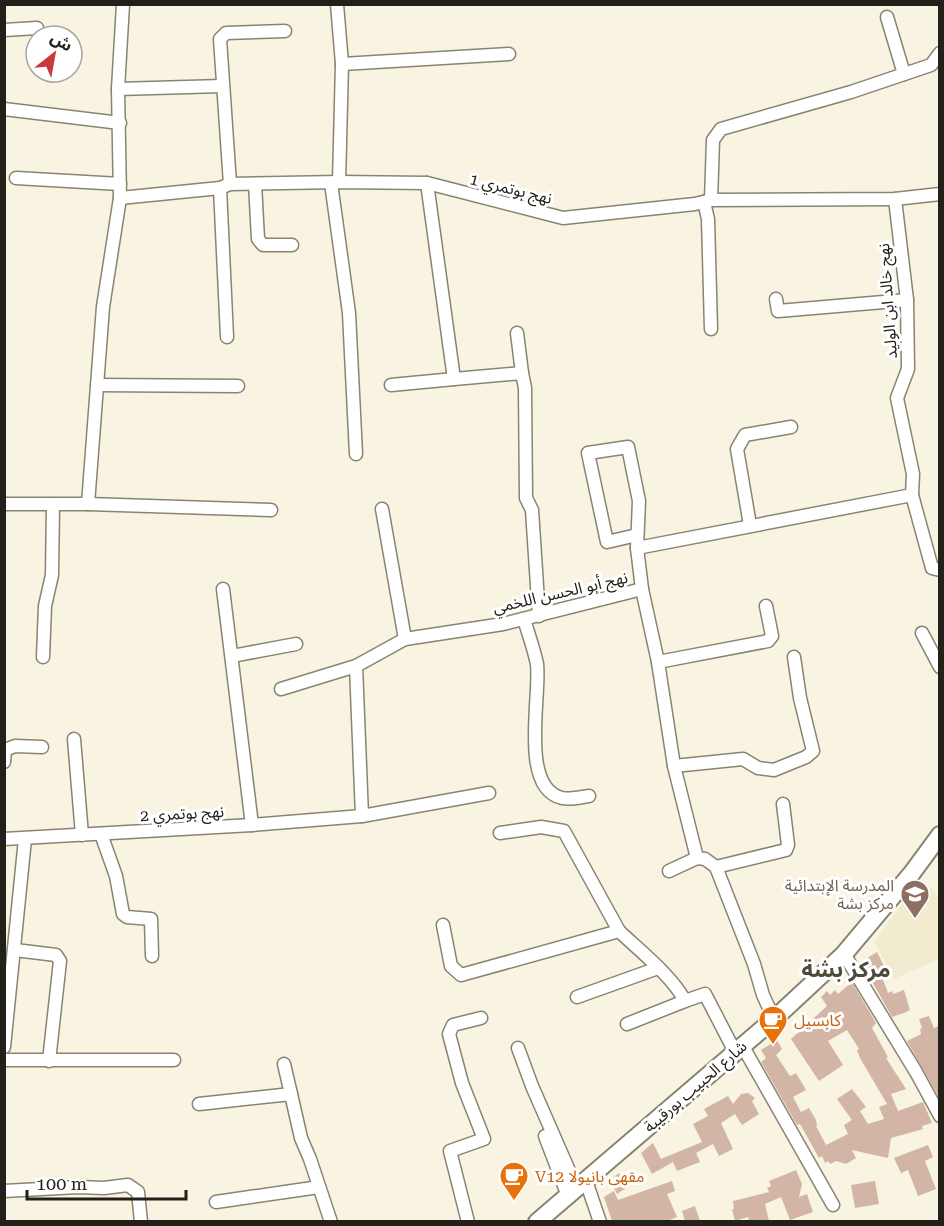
<svg xmlns="http://www.w3.org/2000/svg" width="944" height="1226" font-family="'Roboto Serif','Noto Sans Arabic',serif">
<rect width="100%" height="100%" fill="#f8f4e1"/>
<!-- built -->
<polygon fill="#f1ebd0" points="932,887 939,900 939,959 894,979 874,941 914,889 918,890 919,893"/>
<!-- building -->
<g fill="#d2b5a4">
<polygon points="877,952 888,974 882,977 888,993 892,991 893,994 904,990 910,1010 904,1013 892,1017 861,962"/>
<polygon points="852,982 876,1023 872,1028 888,1057 886,1058 906,1089 891,1094 898,1111 923,1102 932,1123 922,1126 923,1129 891,1138 888,1158 852,1150 856,1158 846,1164 836,1161 830,1164 828,1161 825,1163 822,1156 819,1158 800,1124 797,1125 761,1062 766,1058 761,1050 777,1040 782,1049 776,1055 790,1076 796,1073 806,1090 793,1097 801,1112 809,1108 816,1120 817,1125 816,1126 826,1145 848,1134 844,1125 852,1120 837,1099 852,1089 866,1107 860,1111 868,1124 884,1119 879,1107 887,1104 860,1058 857,1050 859,1049 847,1030 828,1041 843,1065 819,1081 791,1039 827,1006 821,997 827,991 830,995 835,990 838,994"/>
<polygon points="929,1016 934,1028 939,1026 939,1098 907,1041 921,1034 920,1029 922,1028 919,1019"/>
<polygon points="748,1093 755,1098 752,1101 759,1114 742,1125 735,1114 721,1123 733,1149 719,1156 713,1144 696,1153 700,1162 677,1171 673,1162 652,1174 641,1153 653,1143 661,1159 702,1142 693,1124 708,1116 704,1109 728,1096 733,1104 741,1094"/>
<polygon points="928,1145 933,1157 925,1161 936,1189 918,1196 908,1170 901,1173 894,1158"/>
<polygon points="796,1170 802,1184 799,1197 807,1194 813,1212 790,1220 781,1197 765,1204 769,1221 749,1221 748,1217 735,1221 732,1209 734,1209 733,1201 769,1192 767,1188 771,1186 769,1181"/>
<polygon points="619,1173 626,1188 617,1194 610,1180"/>
<polygon points="672,1181 675,1191 667,1194 677,1217 667,1221 612,1221 604,1197 614,1191 618,1200"/>
<polygon points="875,1181 879,1204 855,1208 851,1185"/>
<polygon points="695,1206 700,1221 685,1221 682,1211"/>
</g>
<g fill="none" stroke-linecap="round" stroke-linejoin="round">
<!-- minor casing -->
<g stroke="#888473" stroke-width="15">
<g id="minor">
<polyline points="337,4 342,64 339,182"/>
<polyline points="887,17 904,74"/>
<polyline points="4,30 37,28"/>
<polyline points="342,64 509,54"/>
<polyline points="118,89 222,86"/>
<polyline points="4,109 120,123"/>
<polyline points="16,178 120,184"/>
<polyline points="331,183 349,313 356,454"/>
<polyline points="427,183 454,379 522,373 525,388 526,498 532,510 539,616"/>
<polyline points="230,184 220,39 226,33 285,31"/>
<polyline points="255,184 258,239 263,245 292,245"/>
<polyline points="220,188 227,337"/>
<polyline points="120,198 220,188 230,184 339,182 427,183 563,218 695,204 711,200 895,199 940,194"/>
<polyline points="895,199 907,300 908,369 897,398 913,474 912,495 932,568 940,570"/>
<polyline points="711,200 713,140 721,129 851,92 931,65 940,53"/>
<polyline points="704,202 708,219 711,329"/>
<polyline points="776,299 778,311 907,300"/>
<polyline points="517,333 522,373"/>
<polyline points="97,385 238,386"/>
<polyline points="391,385 454,379"/>
<polyline points="4,504 88,504 271,510"/>
<polyline points="88,504 103,307 120,198 118,89 123,4"/>
<polyline points="382,509 405,639"/>
<polyline points="750,525 737,449 745,435 791,427"/>
<polyline points="637,548 639,501 628,447 588,453 607,542 637,535"/>
<polyline points="223,589 252,825"/>
<polyline points="642,589 658,662 674,766 697,858 705,859 716,867 754,964 763,995 774,1019"/>
<path d="M524,619C528,633 534,649 537,664C541,696 519,788 562,798C570,800 581,797 589,796"/>
<polyline points="922,633 940,667"/>
<polyline points="232,656 296,644"/>
<polyline points="43,657 45,606 52,575 53,505"/>
<polyline points="658,662 768,641 772,636 766,606"/>
<polyline points="281,689 356,666"/>
<polyline points="74,739 82,835"/>
<polyline points="4,762 5,750 15,746 42,747"/>
<polyline points="674,766 743,759 758,768 774,770 806,757 813,751 800,698 794,657"/>
<polyline points="362,816 356,666 405,639 503,624 642,589 637,548 912,495"/>
<polyline points="500,833 541,827 564,831 619,931"/>
<polyline points="101,834 116,876 123,914 127,917 151,919 152,956"/>
<polyline points="4,839 252,825 362,816 489,793"/>
<polyline points="716,867 786,850 788,845 783,804"/>
<polyline points="669,871 697,858"/>
<path d="M443,925L451,966L461,975L619,931C640,951 672,976 685,1001L705,994L735,1052"/>
<polyline points="15,950 56,955 60,961 49,1061"/>
<polyline points="844,954 916,1072 940,1116"/>
<polyline points="577,997 658,968"/>
<polyline points="627,1024 685,1001"/>
<polyline points="742,1045 833,1205"/>
<polyline points="4,1047 25,839"/>
<polyline points="518,1048 532,1086 577,1189"/>
<polyline points="4,1060 174,1060"/>
<polyline points="284,1064 291,1094"/>
<polyline points="199,1104 291,1094 301,1138 310,1159 331,1222"/>
<polyline points="545,1136 568,1196"/>
<polyline points="586,1181 600,1222"/>
<polyline points="4,1191 78,1187 104,1188 128,1185 138,1192 141,1222"/>
<polyline points="216,1202 319,1187"/>
<polyline points="468,1222 450,1151 484,1139 462,1083 449,1034 453,1025 481,1018"/>
</g>
</g>
<!-- major casing -->
<g stroke="#888473" stroke-width="20">
<polyline id="major" points="537,1222 774,1019 844,954 912,873 940,835"/>
</g>
<!-- minor -->
<use href="#minor" stroke="#fff" stroke-width="12"/>
<!-- major -->
<use href="#major" stroke="#fff" stroke-width="16"/>
</g>
<!-- icons -->
<defs>
<g id="school-pin" transform="scale(1.5)"><path d="M0 17L-7.5 6A9.5 9.5 0 1 1 7.5 6Z" fill="#8d6e63" stroke="#fff"/><path d="M0-5L7-2L0 1L-7-2ZM-4 1L0 2.5L4 1V4Q0 6-4 4Z" fill="#fff"/></g>
<g id="cafe-pin" transform="scale(1.5)"><path d="M0 17L-7.5 6A9.5 9.5 0 1 1 7.5 6Z" fill="#e8710a" stroke="#fff"/><path d="M-5.5-4.5H6V0H3Q3 3.5 0 3.5H-2.5Q-5.5 3.5-5.5 0ZM3-3.2v2h1.7v-2ZM-6 4.5H4V6H-6Z" fill="#fff"/></g>
</defs>
<g fill-rule="evenodd">
<use href="#school-pin" x="915" y="894"/>
<use href="#cafe-pin" x="773" y="1020"/>
<use href="#cafe-pin" x="514" y="1176"/>
</g>
<g text-anchor="middle" stroke-width="6" stroke-linejoin="round" paint-order="stroke">
<!-- street labels -->
<g font-size="16" fill="#222019" stroke="#fff">
<text transform="translate(511 188) rotate(14)" y="6">نهج بوتمري 1</text>
<text transform="translate(887 301) rotate(-94)" y="6">نهج خالد ابن الوليد</text>
<text transform="translate(560 592) rotate(-13)" y="6">نهج أبو الحسن اللخمي</text>
<text transform="translate(182 813) rotate(-3)" y="6">نهج بوتمري 2</text>
<text transform="translate(695 1086) rotate(-41)" y="6">شارع الحبيب بورقيبة</text>
</g>
<!-- education labels -->
<g font-size="16" fill="#785e54" stroke="#fff" text-anchor="end">
<text x="894" y="891">المدرسة الإبتدائية<tspan x="894" dy="18">مركز بشة</tspan></text>
</g>
<!-- food labels -->
<g font-size="16" fill="#c56008" stroke="#fff" text-anchor="start">
<text x="794" y="1026">كابسيل</text>
<text x="535" y="1182">V12 مقهى بانيولا</text>
</g>
<!-- district labels -->
<g font-size="22" font-weight="bold" fill="#4e4a3a" stroke="#fff">
<text x="846" y="977">مركز بشة</text>
</g>
</g>
<!-- border -->
<rect width="944" height="1226" fill="none" stroke="#222019" stroke-width="12"/>
<!-- north arrow -->
<g transform="translate(54 54) rotate(31)"><circle r="28" fill="#ffffff" stroke="#a7a6a3" stroke-width="1.5"/>
<path d="M0-4.5L10 22L0 15L-10 22Z" fill="#c83a3a"/>
<text y="-9" font-size="16" font-weight="bold" text-anchor="middle" fill="#222019">ش</text>
</g>
<!-- scale -->
<path d="M27 1190v9h159v-9" fill="none" stroke="#222019" stroke-width="3"/>
<text x="36" y="1190" font-size="18" fill="#222019" stroke="#ffffff" stroke-width="4.5" paint-order="stroke">100 m</text>
</svg>
